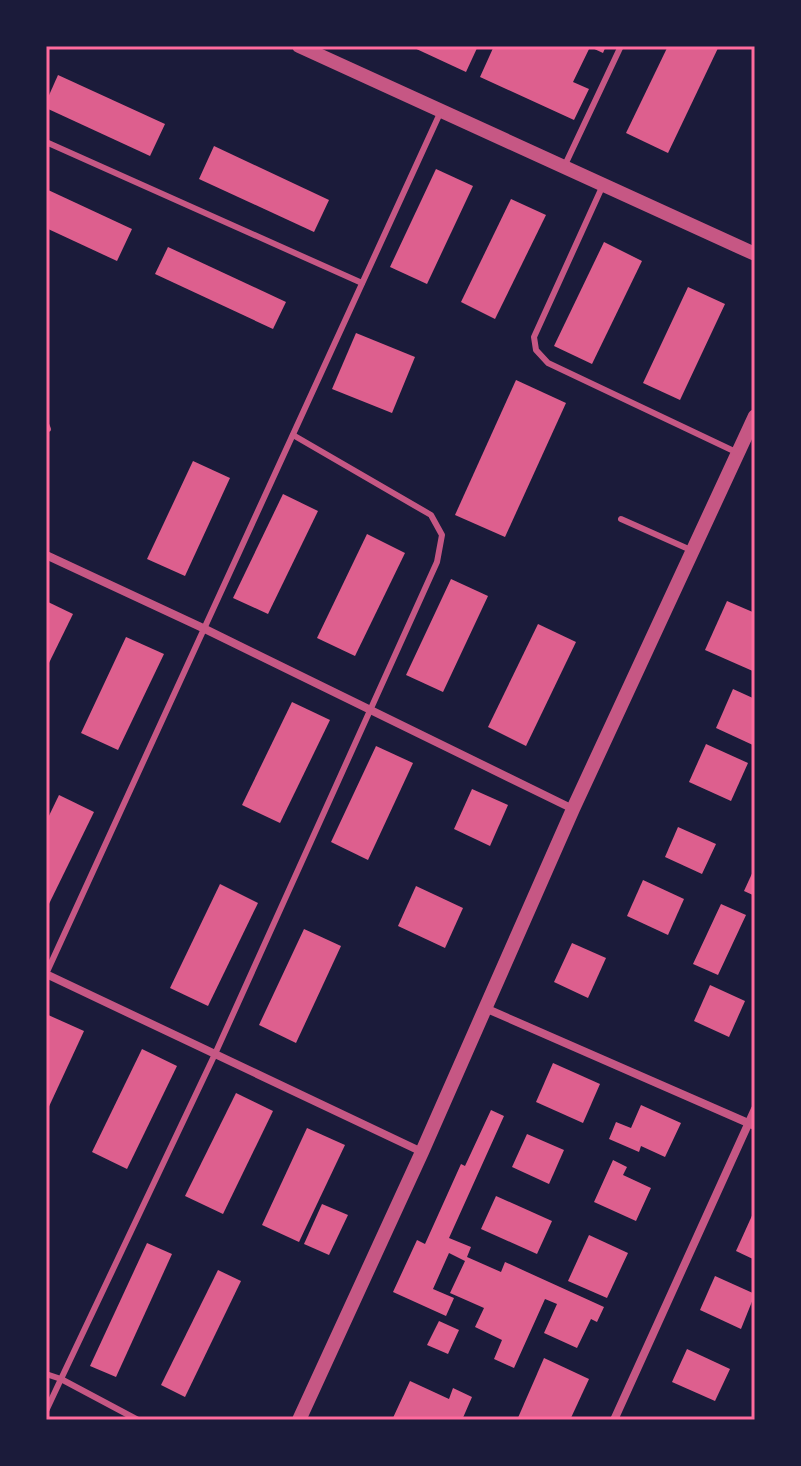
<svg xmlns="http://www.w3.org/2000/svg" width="801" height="1466" font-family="Montserrat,sans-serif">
<rect width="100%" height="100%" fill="#1b1b3a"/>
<!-- building -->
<g fill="#dd5f8e">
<polygon points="410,46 478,46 466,72"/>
<polygon points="494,46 606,46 603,53 590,47 573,82 589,89 574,120 480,77"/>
<polygon points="668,46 719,46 668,153 626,133"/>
<polygon points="58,75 165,124 150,156 46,108 46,102"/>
<polygon points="214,146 329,200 314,232 199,179"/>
<polygon points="436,169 473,186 427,284 390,267"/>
<polygon points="46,189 132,229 117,261 46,228"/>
<polygon points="511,199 546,215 495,319 461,302"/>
<polygon points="604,242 642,261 592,364 554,346"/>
<polygon points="168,247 286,302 273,329 155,274"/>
<polygon points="688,287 725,304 680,400 643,383"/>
<polygon points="356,333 415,357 392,413 332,389"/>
<polygon points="516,380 566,403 505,537 455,515"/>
<polygon points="193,461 230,478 185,576 147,559"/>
<polygon points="283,494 318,511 268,614 233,598"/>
<polygon points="367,534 405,553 355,656 317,638"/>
<polygon points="451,579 488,596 443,692 406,675"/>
<polygon points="46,601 73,614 46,669"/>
<polygon points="727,601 755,613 755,672 705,650"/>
<polygon points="538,624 576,642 526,746 488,727"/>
<polygon points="126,637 164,654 118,750 81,733"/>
<polygon points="733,689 755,699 755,746 716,728"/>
<polygon points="292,702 330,720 280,823 242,805"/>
<polygon points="706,744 748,763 731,801 689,782"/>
<polygon points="376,746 413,763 368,860 331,842"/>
<polygon points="472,789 508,805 490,846 454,829"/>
<polygon points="59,795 94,812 46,910 46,822"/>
<polygon points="678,827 716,844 702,874 665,857"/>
<polygon points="755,867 755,896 744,891"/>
<polygon points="643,880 684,899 668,935 627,916"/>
<polygon points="220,884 258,903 208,1006 170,988"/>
<polygon points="416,886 463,908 445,948 398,926"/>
<polygon points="721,904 746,915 718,975 693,964"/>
<polygon points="304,929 341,946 296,1043 259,1025"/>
<polygon points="572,943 606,958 588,998 554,982"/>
<polygon points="710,985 745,1001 729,1037 694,1021"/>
<polygon points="46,1014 84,1031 46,1113"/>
<polygon points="142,1049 177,1066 127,1169 92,1152"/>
<polygon points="553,1063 600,1084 583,1123 536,1102"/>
<polygon points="236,1093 273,1111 223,1214 185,1196"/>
<polygon points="641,1105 681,1123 665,1157 641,1146 639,1152 609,1139 616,1122 631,1128"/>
<polygon points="491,1110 504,1116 449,1238 471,1247 467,1257 501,1272 505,1262 604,1307 597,1322 591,1319 577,1348 544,1333 557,1304 545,1299 514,1368 494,1359 502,1340 475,1327 484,1308 450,1293 465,1261 449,1253 433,1289 454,1298 446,1316 393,1292 417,1240 425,1244 461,1164 465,1166"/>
<polygon points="307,1128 345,1145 299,1242 262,1225"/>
<polygon points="527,1134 564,1150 549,1184 512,1167"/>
<polygon points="613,1160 627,1167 623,1175 651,1188 636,1221 594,1202"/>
<polygon points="496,1196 552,1221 537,1254 481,1229"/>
<polygon points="322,1204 348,1215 329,1255 304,1244"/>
<polygon points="755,1209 755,1260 736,1251"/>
<polygon points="589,1235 628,1253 607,1298 568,1281"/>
<polygon points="147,1243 172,1254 116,1377 90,1366"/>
<polygon points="218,1270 241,1281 185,1397 161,1385"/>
<polygon points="715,1276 755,1294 741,1329 700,1310"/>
<polygon points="439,1321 459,1330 448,1354 427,1345"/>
<polygon points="687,1349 730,1369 715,1401 672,1382"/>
<polygon points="544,1358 589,1379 570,1420 517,1420"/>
<polygon points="410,1381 449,1399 453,1388 472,1397 462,1420 392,1420"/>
</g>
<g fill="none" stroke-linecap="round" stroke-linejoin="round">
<!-- service -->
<g stroke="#c65784" stroke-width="6">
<polyline points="46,142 362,283"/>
<polyline points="564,167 621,46"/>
<polyline points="603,185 534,337 536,350 548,363 738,453"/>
<polyline points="46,424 48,429"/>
<polyline points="621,519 693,551"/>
<polyline points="46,974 441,111"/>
<polyline points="46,1374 61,1379 46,1411"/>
<polyline points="138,1420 61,1379 215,1054 437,562 442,535 431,515 293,435"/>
</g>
<!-- minor -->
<g stroke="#c65784" stroke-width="8">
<polyline points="46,555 205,629 573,809"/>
<polyline points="46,974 422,1152"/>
<polyline points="485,1008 755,1126"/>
<polyline points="614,1420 755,1109"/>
</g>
<!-- tertiary -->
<g stroke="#c65784" stroke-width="14">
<polyline points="299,46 755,254"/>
<polyline points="299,1420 422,1152 573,809 755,416"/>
</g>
</g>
<!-- border -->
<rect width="801" height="1466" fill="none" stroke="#1b1b3a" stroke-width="96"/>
<rect x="48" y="48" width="705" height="1370" fill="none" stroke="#ff6b9d" stroke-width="3"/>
</svg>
